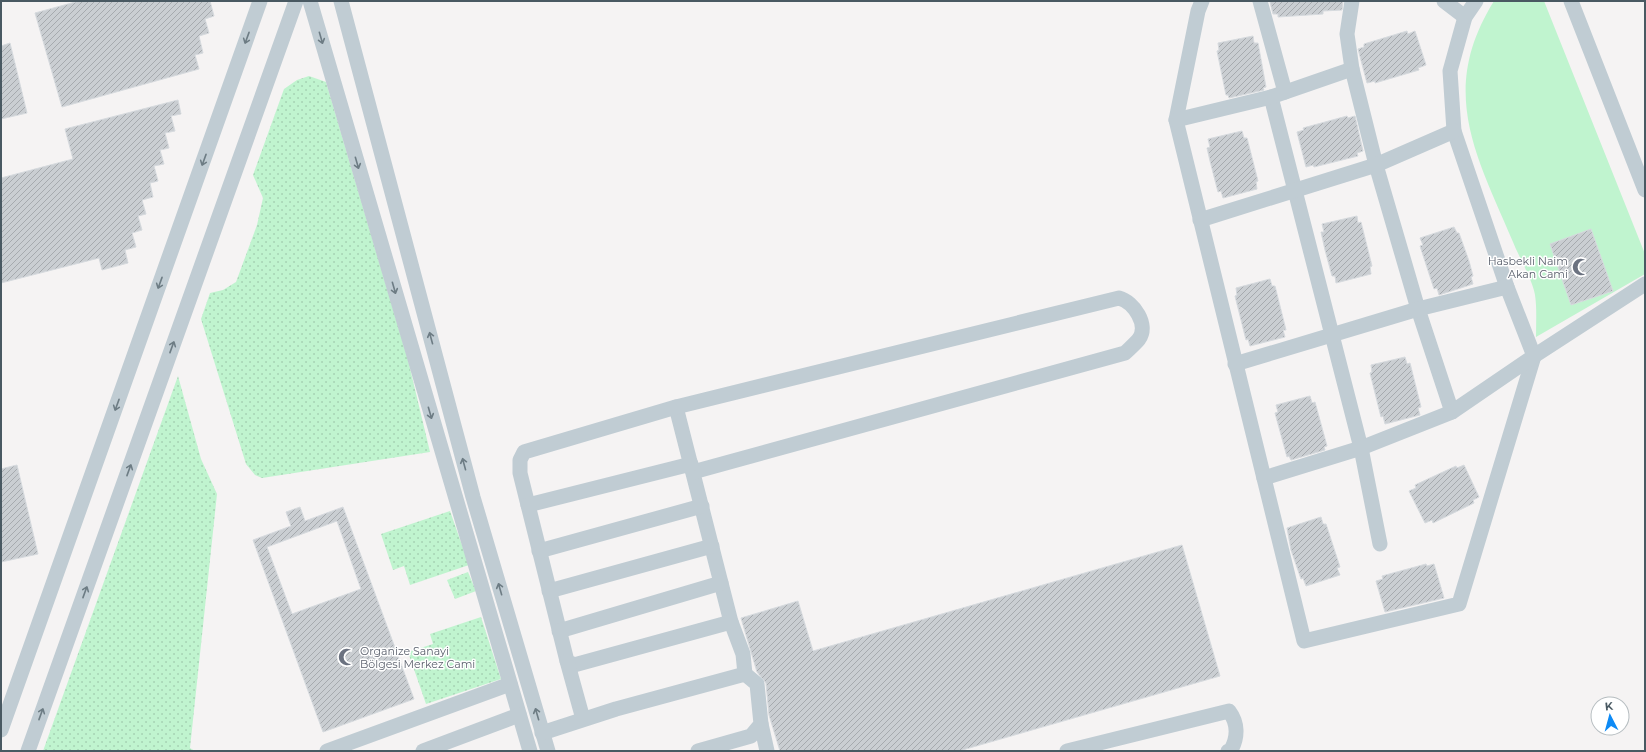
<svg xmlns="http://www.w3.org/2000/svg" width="1646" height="752" font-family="Montserrat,sans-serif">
<defs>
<pattern id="grass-dots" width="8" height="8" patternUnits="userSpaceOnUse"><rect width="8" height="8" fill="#c0f4cf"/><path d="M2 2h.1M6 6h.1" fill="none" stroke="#a6d3b4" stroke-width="1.8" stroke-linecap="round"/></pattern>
<pattern id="building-hatch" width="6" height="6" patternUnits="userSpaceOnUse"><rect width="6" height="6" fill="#caced2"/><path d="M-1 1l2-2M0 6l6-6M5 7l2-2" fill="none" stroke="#a6aaae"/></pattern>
</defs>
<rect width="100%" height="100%" fill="#f5f3f3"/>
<!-- grass -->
<g fill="url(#grass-dots)">
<polygon points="309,76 326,82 408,360 430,452 262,478 255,475 246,464 201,319 210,293 223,290 236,282 257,225 263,198 253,175 284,89 297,80"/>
<polygon points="178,376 201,459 217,494 190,748 195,751 43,751"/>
<polygon points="450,511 469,565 410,585 404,566 393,570 381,534"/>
<polygon points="468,572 476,591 455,599 447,580"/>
<polygon points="481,617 501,679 426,704 408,652 433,644 430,634"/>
</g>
<!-- park -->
<path fill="#c0f4cf" d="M1494,1H1544L1645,254V274L1536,337C1536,323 1537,308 1535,295C1533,281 1518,255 1513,242C1476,155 1438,91 1494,1Z"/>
<!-- building -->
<g fill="url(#building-hatch)" stroke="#d6dade" fill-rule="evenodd">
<polygon points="79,1 210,1 214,16 205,19 209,33 199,36 203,53 195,55 199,69 62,107 35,13"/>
<polygon points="1273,1 1343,1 1342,10 1323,11 1323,14 1278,17 1278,14 1273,14 1270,2"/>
<polygon points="1407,31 1408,34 1415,31 1426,65 1418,68 1419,70 1375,83 1375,81 1367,83 1358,49 1364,47 1364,44"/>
<polygon points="1253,36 1254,43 1258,43 1266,87 1263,88 1264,90 1229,98 1228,95 1226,95 1217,51 1219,50 1218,43"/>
<polygon points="10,43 27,113 1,119 1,46"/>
<polygon points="178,100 181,114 171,116 175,131 165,133 169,148 160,150 164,164 154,166 158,181 150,183 153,197 142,200 146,214 138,216 142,230 132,233 136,247 125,250 128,263 102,270 99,258 1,283 1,178 73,159 65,129"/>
<polygon points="1347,116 1348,118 1355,116 1363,151 1357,153 1358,156 1314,167 1313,165 1306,167 1297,132 1304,130 1303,128"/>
<polygon points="1242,131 1244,138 1247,138 1258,181 1256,182 1257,189 1223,198 1221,191 1218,192 1210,161 1207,148 1210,147 1208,139"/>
<polygon points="1357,216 1358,223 1361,222 1372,266 1370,267 1371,274 1336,283 1335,276 1332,276 1325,250 1321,232 1324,232 1322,224"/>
<polygon points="1454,227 1457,233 1459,233 1469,261 1473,276 1471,277 1473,284 1439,295 1437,288 1434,289 1420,246 1423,245 1420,238"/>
<polygon points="1591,229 1613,291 1571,305 1550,244"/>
<polygon points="1270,279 1272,286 1275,286 1286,330 1283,330 1285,337 1250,346 1248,339 1246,340 1235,296 1237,295 1236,288"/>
<polygon points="1405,357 1407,364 1410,363 1421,407 1418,408 1420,415 1385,424 1383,416 1381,417 1370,373 1372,372 1371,365"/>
<polygon points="1310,396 1312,403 1315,402 1327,446 1324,447 1325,450 1291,460 1289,456 1287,457 1275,413 1278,412 1276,405"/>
<polygon points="17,465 38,554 1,562 1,469"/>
<polygon points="1464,465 1479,497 1473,500 1474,503 1433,523 1432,520 1425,523 1409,491 1416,488 1415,485 1443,472 1456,466 1457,468"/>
<path d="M300,507L305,521L343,507L414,699L323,732L253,540L291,526L286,512ZM337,521L361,589L292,614L267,547Z"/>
<polygon points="1321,517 1323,524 1326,524 1340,567 1337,568 1340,575 1306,586 1303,578 1301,579 1291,550 1287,528"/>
<polygon points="1182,545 1220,676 959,751 780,751 769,715 766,683 757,672 741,618 798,601 813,651"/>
<polygon points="1426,564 1427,566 1434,564 1444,598 1385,612 1376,581 1383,579 1382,576"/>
</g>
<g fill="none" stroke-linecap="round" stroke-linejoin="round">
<!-- minor -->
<g stroke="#c0ccd3" stroke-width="15">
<polyline points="310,1 530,751"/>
<polyline points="341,1 473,497 548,751"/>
<polyline points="1202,1 1198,11 1176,120 1304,641 1459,604 1534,356 1507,287 1454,131 1450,71 1465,17 1476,1"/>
<polyline points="1260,1 1285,92"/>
<polyline points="1352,1 1347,34 1352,69 1376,165 1418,309 1452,412"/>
<polyline points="1444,1 1465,17"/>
<polyline points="1571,1 1645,190"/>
<polyline points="1271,97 1361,448 1380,544"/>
<polyline points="1176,120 1271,97 1352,69"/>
<polyline points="1200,220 1376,165 1454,131"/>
<polyline points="1235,364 1418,309 1507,287"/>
<polyline points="676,407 731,622 743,654 745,674"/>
<path d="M693,472L1125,353C1129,349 1135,344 1139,339C1149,325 1134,302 1119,298L676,407L524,452L520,460V473L567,661L574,665L731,622"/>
<polyline points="1264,478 1361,448 1452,412 1534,356 1645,284"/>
<polyline points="528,505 691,464"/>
<polyline points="539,551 702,506"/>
<polyline points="549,591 712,546"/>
<polyline points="559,631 721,583"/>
<polyline points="567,661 583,719"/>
<polyline points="761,724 767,751"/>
<polyline points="1,730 260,1"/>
<polyline points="542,733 616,709 745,674 757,684 761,724 751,736 698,751"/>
<polyline points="28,751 296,1"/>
<polyline points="327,751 510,684"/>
<polyline points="423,751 519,715"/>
<path d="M1067,751L1229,711C1238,723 1238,737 1231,750L1228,751"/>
</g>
</g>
<!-- one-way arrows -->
<defs><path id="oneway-shaft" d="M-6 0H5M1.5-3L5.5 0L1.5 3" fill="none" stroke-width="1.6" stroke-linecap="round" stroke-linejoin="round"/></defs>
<g stroke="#6d7c84">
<use href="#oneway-shaft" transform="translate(247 38) rotate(110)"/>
<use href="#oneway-shaft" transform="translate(321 38) rotate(74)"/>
<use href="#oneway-shaft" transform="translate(204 160) rotate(110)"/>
<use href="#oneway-shaft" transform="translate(357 163) rotate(74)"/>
<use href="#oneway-shaft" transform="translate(160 283) rotate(110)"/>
<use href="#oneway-shaft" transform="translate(394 288) rotate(74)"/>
<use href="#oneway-shaft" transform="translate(431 338) rotate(-105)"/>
<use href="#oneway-shaft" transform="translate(172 347) rotate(-70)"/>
<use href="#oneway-shaft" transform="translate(117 405) rotate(110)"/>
<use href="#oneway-shaft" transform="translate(430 413) rotate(74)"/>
<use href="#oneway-shaft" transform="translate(464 464) rotate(-105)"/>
<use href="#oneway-shaft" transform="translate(129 470) rotate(-70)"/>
<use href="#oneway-shaft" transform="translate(500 589) rotate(-106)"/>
<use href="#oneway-shaft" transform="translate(85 592) rotate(-70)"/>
<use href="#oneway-shaft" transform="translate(41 714) rotate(-70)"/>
<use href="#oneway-shaft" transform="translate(537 714) rotate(-106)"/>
</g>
<!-- icons -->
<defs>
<g id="mosque-bare" transform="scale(1.38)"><path d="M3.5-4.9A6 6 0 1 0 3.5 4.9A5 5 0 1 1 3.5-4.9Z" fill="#6b7280" stroke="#fff" stroke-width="2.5" paint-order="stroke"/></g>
</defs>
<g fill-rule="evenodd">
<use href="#mosque-bare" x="1581" y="267"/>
<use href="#mosque-bare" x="347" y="657"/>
</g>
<g text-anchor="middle" stroke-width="3" stroke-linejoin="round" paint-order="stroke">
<!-- worship labels -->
<g font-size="11" fill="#5b616d" stroke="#fff" text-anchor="end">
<text x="1568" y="265">Hasbekli Naim<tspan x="1568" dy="13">Akan Cami</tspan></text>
<text x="360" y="655" text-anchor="start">Organize Sanayi<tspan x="360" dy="13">Bölgesi Merkez Cami</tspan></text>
</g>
</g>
<!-- border -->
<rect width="1646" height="752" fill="none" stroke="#495962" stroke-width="4"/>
<!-- north arrow -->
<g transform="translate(1610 716) rotate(354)"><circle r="19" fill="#ffffff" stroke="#b6bdc0"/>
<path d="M0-3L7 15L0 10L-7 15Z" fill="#0d8af5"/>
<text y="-6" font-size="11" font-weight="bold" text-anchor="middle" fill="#495962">K</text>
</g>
</svg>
